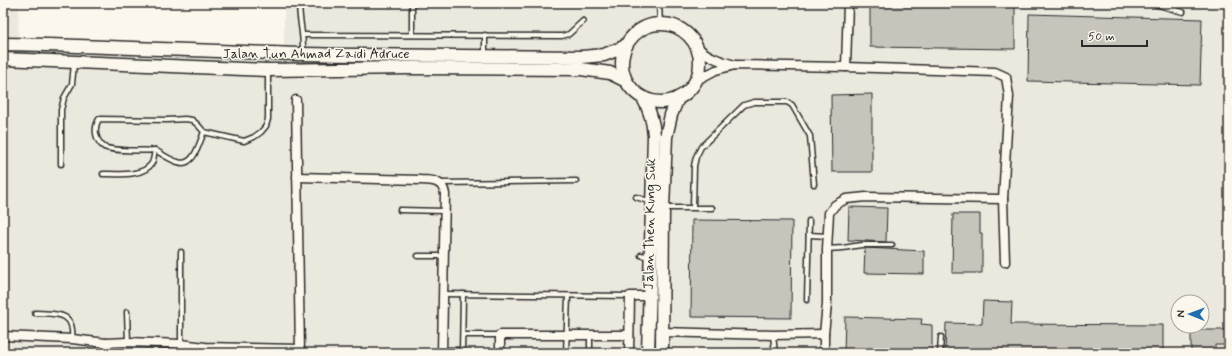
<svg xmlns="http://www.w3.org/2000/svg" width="1232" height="356" font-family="Mynerve,sans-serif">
<rect width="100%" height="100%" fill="#fbf7ec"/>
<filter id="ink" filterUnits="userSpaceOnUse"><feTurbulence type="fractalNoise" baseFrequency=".025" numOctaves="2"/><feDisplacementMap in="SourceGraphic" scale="8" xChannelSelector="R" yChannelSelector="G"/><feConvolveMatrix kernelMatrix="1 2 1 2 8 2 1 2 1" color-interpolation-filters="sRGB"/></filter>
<g filter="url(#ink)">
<!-- built -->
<path fill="#ebe8de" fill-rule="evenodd" d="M3,3H19L18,43L284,55V3H1229V353H3ZM1178,302H1202V326H1178Z"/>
<!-- building -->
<g fill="#c7c4bc" stroke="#2b2b2b">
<polygon points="870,3 1015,3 1015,49 870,47"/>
<polygon points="1029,14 1202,19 1200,85 1028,81"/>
<polygon points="872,94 872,172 832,172 831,95"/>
<polygon points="849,207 887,208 886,242 848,240"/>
<polygon points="953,214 980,214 980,233 982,233 982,273 952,273"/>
<polygon points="692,220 792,221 791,318 691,317"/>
<polygon points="865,248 924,251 924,274 864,273"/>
<polygon points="983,301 1012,302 1011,324 1163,325 1163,353 945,353 946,323 982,324"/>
<polygon points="845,317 922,319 921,324 932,325 932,353 844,353"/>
<polygon points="1191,330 1229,330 1229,345 1215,345 1215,353 1191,353"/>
</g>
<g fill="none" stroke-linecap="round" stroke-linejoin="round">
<!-- lane casing -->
<g stroke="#2b2b2b" stroke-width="7">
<g id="lane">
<path d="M299,3C299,20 304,36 303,54"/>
<polyline points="659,3 660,25"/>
<polyline points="1151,3 1183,12"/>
<polyline points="303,35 562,36 569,34 583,21"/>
<polyline points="412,35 412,4"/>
<polyline points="485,55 485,35"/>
<path d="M155,150C162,154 170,160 178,162C194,168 199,143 204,132"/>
<polyline points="61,164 61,110 64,98 72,84 74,64"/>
<path d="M103,174C116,174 144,177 152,163C154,159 154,154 155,150C145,151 112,151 104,147C100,144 97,139 96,134C95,128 96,124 99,119L167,120L185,119L192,120L198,125L204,132L244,141L254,137L261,132L266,126L268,119V72"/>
<polyline points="441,183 576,181"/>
<polyline points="636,197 645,200 652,200"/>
<polyline points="693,207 694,166 696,157 701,147 744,105 754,102 787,102 792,105 810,136 814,184"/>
<polyline points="665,208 712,208"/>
<polyline points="400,210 444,211"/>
<polyline points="809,235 827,236"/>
<polyline points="827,249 843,248 861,245 892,245"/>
<polyline points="641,255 649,257"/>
<polyline points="418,256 443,256"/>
<polyline points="443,294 630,296"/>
<polyline points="807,300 809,221"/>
<polyline points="127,312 128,342"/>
<path d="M35,313C56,314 75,311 72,339"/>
<polyline points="463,335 500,335"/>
<polyline points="773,335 775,353"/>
<polyline points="181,344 181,252"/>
<polyline points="442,350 462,350"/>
<polyline points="462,353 463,294"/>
<polyline points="566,353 568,296"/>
<polyline points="590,353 590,335"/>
<polyline points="703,353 774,351"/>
<polyline points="940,353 941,337"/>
</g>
</g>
<!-- street casing -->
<g stroke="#2b2b2b" stroke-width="11">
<g id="street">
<path d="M695,45C707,57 720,61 735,65"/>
<polyline points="846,67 848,3"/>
<polyline points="695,81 716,70 735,65 846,67 995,72 1006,77 1009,96 1003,199 1005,262"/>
<polyline points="296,100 300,353"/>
<path d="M297,177L421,180C433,180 443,181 445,194L442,353"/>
<polyline points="662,332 773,335 824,334"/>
<polyline points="3,336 72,339 106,343 128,342 181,344 205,347 300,349"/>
<polyline points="106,353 106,343"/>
<polyline points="500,353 500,335 629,335"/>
<polyline points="629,353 630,296 650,296"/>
<polyline points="824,353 824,334 827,304 827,249 829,213 835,205 846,199 866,197 1003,199"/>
</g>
</g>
<!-- secondary casing -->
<g stroke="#2b2b2b" stroke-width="15">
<g id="secondary">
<circle cx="661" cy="63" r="39"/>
<path d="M3,44C103,46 202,51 302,54C395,56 489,56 582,57L604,55L626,46"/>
<polyline points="3,59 268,70 408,68 581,69 610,73 626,81"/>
<path d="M643,98C650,110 653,121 654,135L648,353"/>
<polyline points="662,353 663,208 666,137 671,115 678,98"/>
</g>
</g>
<!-- lane -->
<use href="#lane" stroke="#fbf7ec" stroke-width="4"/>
<!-- street -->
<use href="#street" stroke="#fbf7ec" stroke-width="8"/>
<!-- secondary -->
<use href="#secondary" stroke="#fbf7ec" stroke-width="12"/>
</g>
</g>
<g text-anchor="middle" stroke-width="3" stroke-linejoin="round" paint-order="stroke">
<!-- street labels -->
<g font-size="14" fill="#2b2b2b" stroke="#fbf7ec">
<text x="316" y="58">Jalan Tun Ahmad Zaidi Adruce</text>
<text transform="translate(649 224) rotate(-89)" y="5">Jalan Then Kung Suk</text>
</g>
</g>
<!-- margin -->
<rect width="1232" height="356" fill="none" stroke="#fbf7ec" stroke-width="16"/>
<rect x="8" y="8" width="1216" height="340" fill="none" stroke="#2b2b2b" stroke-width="1.5" filter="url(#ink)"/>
<!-- north arrow -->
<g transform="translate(1190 314) rotate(271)"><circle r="19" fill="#fbf7ec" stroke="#a8a59f"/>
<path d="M0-3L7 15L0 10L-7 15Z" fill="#1f6fb2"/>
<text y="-6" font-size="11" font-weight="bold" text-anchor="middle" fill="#2b2b2b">N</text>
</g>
<!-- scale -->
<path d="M1082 40v6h65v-6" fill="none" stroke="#2b2b2b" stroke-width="2"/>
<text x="1088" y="40" font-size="12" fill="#2b2b2b" stroke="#fbf7ec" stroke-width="3" paint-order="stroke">50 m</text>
</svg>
